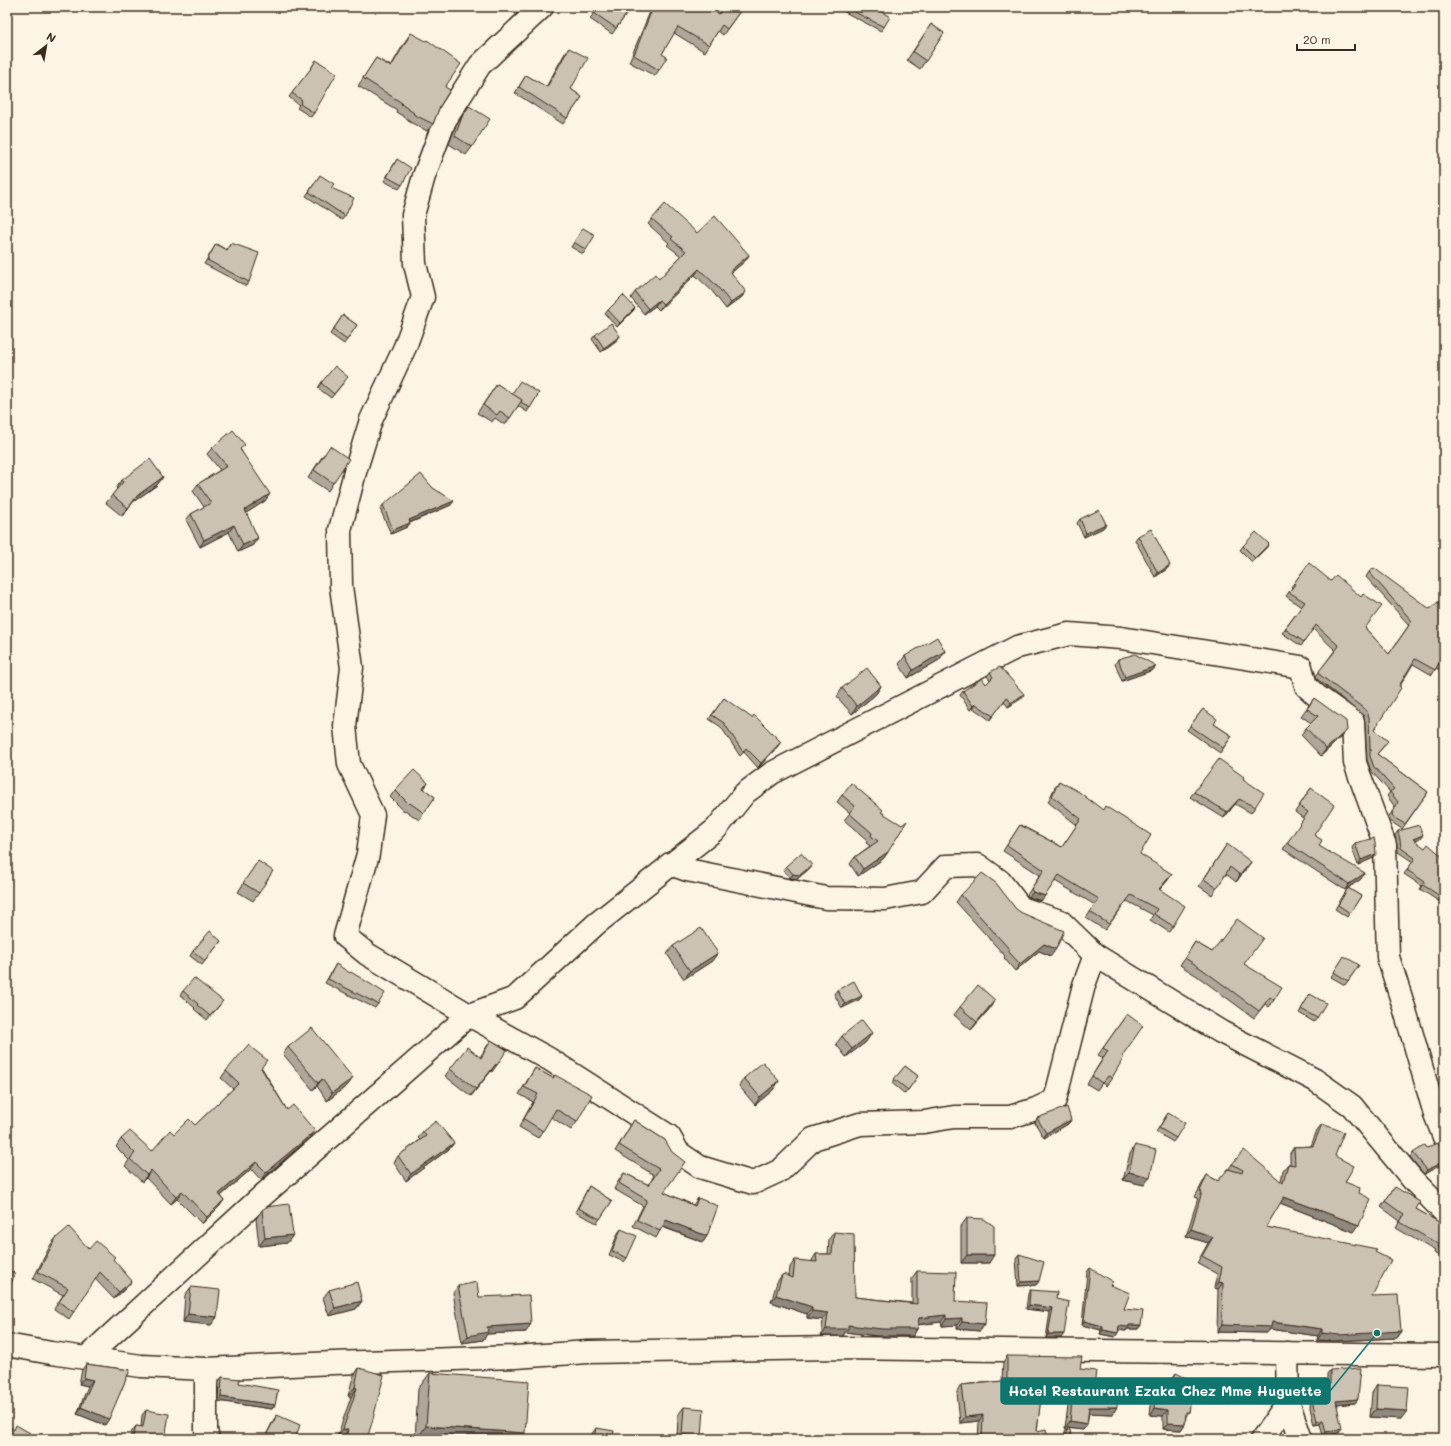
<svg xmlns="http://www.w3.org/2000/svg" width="1451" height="1446" font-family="Mali,sans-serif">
<rect width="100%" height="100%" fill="#fcf5e5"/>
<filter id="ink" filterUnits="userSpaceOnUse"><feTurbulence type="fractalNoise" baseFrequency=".025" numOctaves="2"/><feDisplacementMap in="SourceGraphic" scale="8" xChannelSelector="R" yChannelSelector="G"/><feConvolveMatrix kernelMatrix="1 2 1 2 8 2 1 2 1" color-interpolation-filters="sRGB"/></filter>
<g filter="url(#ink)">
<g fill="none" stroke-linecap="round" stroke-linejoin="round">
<!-- minor casing -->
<g stroke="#3b2a1e" stroke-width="25">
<g id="minor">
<polyline points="542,7 480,65 445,120 424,176 413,215 415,264 423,297 405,347 371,420 355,472 340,530 341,586 352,668 345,726 349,764 373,815 368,854 345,936 367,954 469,1015 549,1059 669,1136 678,1152 700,1167 753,1183 781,1170 813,1139 860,1124 924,1122 954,1117 1010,1117 1036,1109 1055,1100 1084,985 1095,955"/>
<polyline points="670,864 687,870 826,898 885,899 922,892 946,866 978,865 1000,881 1021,908 1060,921 1095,955 1221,1032 1315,1080 1352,1106 1413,1180 1444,1212"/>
<polyline points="1287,1353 1288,1402 1301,1439"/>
<polyline points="86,1358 261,1197 469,1015 515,998 596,924 716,829 745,793 772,773 1017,647 1069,634 1121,638 1301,667 1306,686 1317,696 1353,722 1355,763 1385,845 1388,957 1404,1007 1435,1114 1444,1137"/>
<polyline points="206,1369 206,1430 208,1439"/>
<polyline points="1262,1439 1288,1402"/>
</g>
</g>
<!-- tertiary casing -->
<g stroke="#3b2a1e" stroke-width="25">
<polyline id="tertiary" points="7,1345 51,1353 141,1366 206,1369 333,1363 515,1357 588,1352 835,1348 1444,1355"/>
</g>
<!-- minor -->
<use href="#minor" stroke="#fcf5e5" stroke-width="22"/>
<!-- tertiary -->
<use href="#tertiary" stroke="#fcf5e5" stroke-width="22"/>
</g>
<!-- wall -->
<g fill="#afa79a" stroke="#3b2a1e">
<polygon points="505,7 524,7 516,14"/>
<polygon points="595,7 632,7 612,34 590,19 597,8"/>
<polygon points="652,7 709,7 719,14 743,7 723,35 718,31 705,52 674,33 662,54 659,70 655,76 629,62"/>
<polygon points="835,7 874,7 884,27 881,31"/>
<polygon points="931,24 944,33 920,69 907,60"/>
<polygon points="411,33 445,87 440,106 433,124 427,131 408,121 409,120 396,112 397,110 358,86 376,58 391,66 406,40"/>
<polygon points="569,48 571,89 582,97 563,124 515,93 526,75 546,87 565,53"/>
<polygon points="316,60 314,113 311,117 297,108 299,105 289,97 310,70"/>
<polygon points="469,106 472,147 466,155 449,144 456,126"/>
<polygon points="397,159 402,185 399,189 384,181"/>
<polygon points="320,175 331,188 345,216 342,220 306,196"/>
<polygon points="652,219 697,233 749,255 745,261 731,273 742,297 726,309 712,291 695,275 659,310 655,306 644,314 631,298 635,292 659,279 681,256 667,245 669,243 648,224"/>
<polygon points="583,228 586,250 583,254 571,247"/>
<polygon points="231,243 249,282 246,286 204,264 216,244 226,250"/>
<polygon points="635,308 632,312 617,327 605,314 608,310"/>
<polygon points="343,315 357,325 344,344 330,334"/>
<polygon points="595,335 620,336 617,340 601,352 592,339"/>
<polygon points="345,381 331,398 318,388 321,383"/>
<polygon points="497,384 512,394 539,393 527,412 518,406 505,425 495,418 492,422 477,413"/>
<polygon points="212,448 241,450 265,501 246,513 253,545 238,552 229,532 200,547 186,520 191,514 204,507 193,491 198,484 220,470 207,454"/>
<polygon points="324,454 333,483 328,491 308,478"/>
<polygon points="163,477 157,485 133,502 122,516 106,503 117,489 116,488 122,480"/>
<polygon points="433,488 451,505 410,523 407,527 391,534 380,509 383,505"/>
<polygon points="1080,519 1106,524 1103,528 1084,537 1077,523"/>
<polygon points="1138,536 1167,569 1155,577 1135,540"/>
<polygon points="1269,544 1266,548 1252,562 1240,550 1243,546"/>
<polygon points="1309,563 1365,628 1389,654 1409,625 1366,577 1369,572 1430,609 1444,606 1444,672 1436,668 1432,675 1413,664 1374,730 1385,745 1377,754 1428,792 1402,829 1390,821 1388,818 1395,807 1387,796 1390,792 1371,771 1367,760 1365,721 1364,716 1317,679 1316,676 1335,650 1313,629 1301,646 1282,633 1301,607 1286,596 1292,588 1291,587"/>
<polygon points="945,651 939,660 908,678 899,664 905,656"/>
<polygon points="1118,659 1156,666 1153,670 1122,681 1115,664"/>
<polygon points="990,672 1022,698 1008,707 1004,701 990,720 973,708 970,710 960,695 963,691 986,684 990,680 987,676"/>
<polygon points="881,686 876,694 852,714 837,697 842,688"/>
<polygon points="724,698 778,746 758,768 744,752 740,756 721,727 709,719"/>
<polygon points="1314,698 1347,730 1341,737 1321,756 1301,735 1306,728 1311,723 1301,716"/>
<polygon points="1203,709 1214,724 1232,736 1220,753 1187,730"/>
<polygon points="1243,779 1255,807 1251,813 1235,804 1224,818 1190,797 1194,792"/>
<polygon points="1059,781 1168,880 1159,890 1173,926 1169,932 1150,920 1153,915 1127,901 1105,930 1086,918 1095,905 1055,881 1041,901 1029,897 1027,895 1040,875 1003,851 1020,825 1062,847 1077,825 1048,802 1055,787"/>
<polygon points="428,783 424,789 435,797 419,820 405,810 404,811 390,797 395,790"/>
<polygon points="1311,788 1314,835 1319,846 1361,879 1345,890 1283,849 1304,819 1295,812"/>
<polygon points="842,795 882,812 888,852 883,859 858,876 850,864 855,857 870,846 866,843 867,840 844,820 850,813 837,802"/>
<polygon points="1398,831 1420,839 1416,841 1444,897 1440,902 1420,889 1422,886 1404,874 1413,862 1398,852 1397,844 1395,835"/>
<polygon points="1355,843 1376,854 1373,858 1358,865 1352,848"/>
<polygon points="1227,844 1246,869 1236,882 1226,874 1212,895 1199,886"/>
<polygon points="258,861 259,893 253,901 238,892"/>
<polygon points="786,866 809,869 797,879 790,878 783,870"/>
<polygon points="1348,888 1361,896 1347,917 1335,909"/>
<polygon points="961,895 1051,956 1039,951 1015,971 1004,958 1005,956 956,902"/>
<polygon points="221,941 202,965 190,956 193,951"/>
<polygon points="1195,942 1212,952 1244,964 1274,1000 1269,1007 1265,1004 1254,1018 1197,976 1180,965"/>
<polygon points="673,946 712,961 684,979 667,954"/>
<polygon points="1342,960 1359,965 1345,985 1331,977"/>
<polygon points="336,964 378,1004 375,1008 325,983"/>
<polygon points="837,990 862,996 859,1000 842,1008 834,994"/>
<polygon points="183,991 220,1005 207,1020 194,1009 195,1008 180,995"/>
<polygon points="1310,994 1317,1018 1314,1022 1299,1013"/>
<polygon points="960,1007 990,1008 971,1030 954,1015"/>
<polygon points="1127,1014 1122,1056 1112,1078 1106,1086 1102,1083 1097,1090 1087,1084 1103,1058 1098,1055"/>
<polygon points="842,1036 866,1042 846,1057 836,1044"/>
<polygon points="491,1040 497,1065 492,1072 491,1071 471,1096 445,1076 450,1069 480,1057"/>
<polygon points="288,1047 348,1085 327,1101 317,1086 313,1090 283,1054"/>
<polygon points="905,1066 918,1076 905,1094 892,1083"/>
<polygon points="262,1068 287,1110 315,1131 309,1138 261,1180 251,1169 221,1196 224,1200 219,1207 202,1224 177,1199 171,1204 146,1178 142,1182 125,1166 129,1160 116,1147 121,1139 152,1151 174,1134 195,1125 233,1089 221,1078 226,1071"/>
<polygon points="535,1068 553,1078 555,1075 577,1122 571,1130 551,1117 538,1138 519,1127 533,1102 519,1094 530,1076"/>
<polygon points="744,1078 779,1081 773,1090 755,1105 739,1086"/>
<polygon points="1168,1113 1176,1138 1173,1142 1156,1132"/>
<polygon points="1037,1118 1071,1120 1068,1124 1044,1138 1035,1123"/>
<polygon points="634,1120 665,1140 664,1192 693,1205 698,1198 707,1236 703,1242 662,1227 656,1238 633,1226 643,1206 614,1189 619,1180 624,1173 649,1185 654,1175 615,1151"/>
<polygon points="1322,1124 1335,1156 1345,1182 1359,1193 1354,1232 1280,1203 1266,1227 1375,1252 1372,1296 1401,1331 1396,1338 1334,1341 1317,1340 1318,1336 1270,1329 1267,1333 1217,1332 1218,1289 1214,1288 1217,1274 1197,1263 1208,1243 1186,1236 1198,1198 1195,1197 1203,1182 1207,1175 1218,1181 1228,1170 1232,1164 1281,1181 1283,1170 1288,1164 1290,1164 1290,1153 1294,1147 1311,1146 1317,1130"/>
<polygon points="423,1131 454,1143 449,1149 406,1181 394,1163 398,1156 420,1140 418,1138"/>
<polygon points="1135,1145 1144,1185 1123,1180 1130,1154"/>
<polygon points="1427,1148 1444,1156 1444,1163 1443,1164 1424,1174 1410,1157 1413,1153"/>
<polygon points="589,1186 612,1201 597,1223 575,1212 587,1190"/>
<polygon points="1395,1187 1416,1209 1444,1225 1444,1259 1434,1253 1435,1251 1396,1228 1400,1221 1381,1207"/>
<polygon points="262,1210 293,1235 287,1243 259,1246 256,1219"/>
<polygon points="967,1218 989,1263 961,1263 961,1226"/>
<polygon points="621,1229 627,1258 624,1262 609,1255 618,1233"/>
<polygon points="834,1232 855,1297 912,1303 912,1278 917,1271 985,1324 980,1331 957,1329 957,1325 942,1326 941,1322 918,1325 917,1329 913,1336 877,1336 845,1332 843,1336 821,1336 823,1320 807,1318 807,1314 771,1302 777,1282 782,1275 789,1276 790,1267 795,1260 811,1262 816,1254 828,1254 829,1239"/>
<polygon points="56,1238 89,1249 113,1260 127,1287 114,1299 95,1279 69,1319 54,1309 63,1295 33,1279 51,1244"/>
<polygon points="1019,1254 1039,1281 1036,1285 1018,1286 1016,1259"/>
<polygon points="1090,1268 1110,1285 1124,1309 1141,1325 1138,1329 1127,1329 1126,1331 1119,1330 1115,1337 1100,1334 1101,1330 1082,1325 1087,1272"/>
<polygon points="458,1286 479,1297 526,1332 487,1334 483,1340 462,1343 453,1293"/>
<polygon points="191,1287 217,1317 211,1325 183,1322 185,1295"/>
<polygon points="329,1290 362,1301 356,1309 329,1316 323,1298"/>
<polygon points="1030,1290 1056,1299 1061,1338 1046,1338 1050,1312 1026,1309 1028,1294"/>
<polygon points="1007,1356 1080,1369 1094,1386 1113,1414 1089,1413 1087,1424 1083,1430 1069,1428 1072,1439 1064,1439 1065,1431 1067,1428 1065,1428 1069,1398 1041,1394 1037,1431 1048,1439 978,1439 979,1421 960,1423 957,1392 961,1385 1002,1381 1003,1362"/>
<polygon points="86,1364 130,1370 105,1425 77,1414 88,1386 79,1384 82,1370"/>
<polygon points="359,1368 367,1439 341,1439 337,1437 351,1397 348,1396 353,1377"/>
<polygon points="1330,1370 1358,1399 1355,1403 1337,1405 1339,1433 1323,1436 1320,1424 1314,1425 1310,1408 1311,1386 1314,1382 1327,1383 1327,1374"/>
<polygon points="430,1373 525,1433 521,1439 415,1439 418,1389"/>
<polygon points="1176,1373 1188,1385 1189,1412 1186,1416 1185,1424 1181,1430 1163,1429 1163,1416 1150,1415 1152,1396 1157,1390 1166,1391 1171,1380"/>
<polygon points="222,1377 239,1383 275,1405 272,1409 218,1401 219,1381"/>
<polygon points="1377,1385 1401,1419 1370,1417 1372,1393"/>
<polygon points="684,1407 702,1436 700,1439 677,1439 678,1415"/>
<polygon points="146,1410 165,1439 130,1439 132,1431 136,1426 141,1427 142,1415"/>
<polygon points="277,1415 295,1439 264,1439 274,1419"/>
<polygon points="596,1428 612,1439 590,1439 591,1435"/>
</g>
<!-- shaded-wall -->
<g fill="#8f887d" stroke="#3b2a1e">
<polygon points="522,7 524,7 516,14 519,10"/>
<polygon points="749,255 745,261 726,277 730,271"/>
<polygon points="699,269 695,275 659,310 663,304"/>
<polygon points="746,292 742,297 726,309 731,303"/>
<polygon points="659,300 655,306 644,314 648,309"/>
<polygon points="635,308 632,312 617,327 620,323"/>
<polygon points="620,336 617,340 601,352 604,348"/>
<polygon points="163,477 157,485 133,502 122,516 138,495"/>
<polygon points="270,494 265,501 240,517 245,510"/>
<polygon points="454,501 451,505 406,524 409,520"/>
<polygon points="410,523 407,527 391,534 393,530"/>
<polygon points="1106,524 1103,528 1084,537 1086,533"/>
<polygon points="234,525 229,532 200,547 204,540"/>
<polygon points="258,538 253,545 238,552 243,545"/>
<polygon points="1269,544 1266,548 1252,562 1255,558"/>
<polygon points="1170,565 1167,569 1155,577 1158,573"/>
<polygon points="945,651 939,660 908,678 913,670"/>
<polygon points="1156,666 1153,670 1122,681 1125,677"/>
<polygon points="881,686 876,694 852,714 857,706"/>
<polygon points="1024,694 1022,698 1008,707 1011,703"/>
<polygon points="976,704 973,708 970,710 973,706"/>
<polygon points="1347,730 1341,737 1321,756 1326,749"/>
<polygon points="781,742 778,746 758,768 761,763"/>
<polygon points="1239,799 1235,804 1224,818 1227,812"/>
<polygon points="1423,835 1420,839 1410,843 1413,839"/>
<polygon points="888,852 883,859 858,876 863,869"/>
<polygon points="1376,854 1373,858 1358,865 1361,860"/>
<polygon points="1251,862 1246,869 1236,882 1240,875"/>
<polygon points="812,865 809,869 797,879 790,878 793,874"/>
<polygon points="1365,873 1361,879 1345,890 1349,884"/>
<polygon points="1172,874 1168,880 1155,895 1159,889"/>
<polygon points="1033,892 1045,896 1041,901 1029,897"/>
<polygon points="1044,944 1056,949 1051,956 1039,951 1015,971 1020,964"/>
<polygon points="718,953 712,961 684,979 690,971"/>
<polygon points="862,996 859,1000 842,1008 845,1004"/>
<polygon points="995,1000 990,1008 971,1030 977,1022"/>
<polygon points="872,1033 866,1042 846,1057 852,1049"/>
<polygon points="496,1064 491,1071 471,1096 476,1089"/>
<polygon points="353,1078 348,1085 327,1101 332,1093"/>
<polygon points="322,1079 317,1086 313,1090 318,1083"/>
<polygon points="779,1081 773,1090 755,1105 760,1097"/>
<polygon points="1071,1120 1068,1124 1044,1138 1046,1133"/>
<polygon points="315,1131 309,1138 261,1180 266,1172"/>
<polygon points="454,1143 449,1149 406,1181 411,1174"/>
<polygon points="1444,1161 1444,1163 1443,1164 1424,1174 1427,1170"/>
<polygon points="256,1162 251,1169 214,1202 219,1194"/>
<polygon points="151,1170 146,1178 142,1182 147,1175"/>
<polygon points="1129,1172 1150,1177 1144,1185 1123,1180"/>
<polygon points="182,1191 177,1199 171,1204 176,1197"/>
<polygon points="1284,1197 1359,1225 1354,1232 1280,1203"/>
<polygon points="224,1200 219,1207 202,1224 207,1217"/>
<polygon points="666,1220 707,1236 703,1242 661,1226"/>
<polygon points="1191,1229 1213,1237 1208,1243 1186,1236"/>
<polygon points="293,1235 287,1243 259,1246 265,1238"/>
<polygon points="967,1255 994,1255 989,1263 961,1263"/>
<polygon points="132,1281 127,1287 114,1299 119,1292"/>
<polygon points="1039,1281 1036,1285 1018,1286 1021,1282"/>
<polygon points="1219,1282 1223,1283 1218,1289 1214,1288"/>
<polygon points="776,1295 812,1307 807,1314 771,1302"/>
<polygon points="362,1301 356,1309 329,1316 335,1308"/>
<polygon points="1029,1305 1053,1308 1050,1312 1026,1309"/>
<polygon points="812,1311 828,1313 823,1320 807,1318"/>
<polygon points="188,1314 217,1317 211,1325 183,1322"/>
<polygon points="946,1315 941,1322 914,1325 919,1318"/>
<polygon points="962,1318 957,1325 942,1326 946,1319"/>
<polygon points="1084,1321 1103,1326 1101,1330 1082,1325"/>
<polygon points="962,1322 985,1324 980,1331 957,1329"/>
<polygon points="1272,1322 1322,1329 1318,1336 1270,1329 1267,1333 1217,1332 1222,1325"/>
<polygon points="531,1324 526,1332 487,1334 483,1340 462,1343 468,1336 487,1327"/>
<polygon points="848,1325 917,1329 913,1336 877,1336 845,1332 843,1336 821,1336 826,1329"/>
<polygon points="1129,1325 1141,1325 1138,1329 1127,1329 1126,1331 1116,1330 1119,1326"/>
<polygon points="1103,1330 1118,1333 1115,1337 1100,1334"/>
<polygon points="1401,1331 1396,1338 1334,1341 1317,1340 1322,1333"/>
<polygon points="1048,1334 1064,1334 1061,1338 1046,1338"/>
<polygon points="84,1378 93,1380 88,1386 79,1384"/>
<polygon points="355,1387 357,1388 351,1397 348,1396"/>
<polygon points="1039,1387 1073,1392 1069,1398 1035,1394"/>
<polygon points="221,1397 275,1405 272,1409 218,1401"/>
<polygon points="1358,1399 1355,1403 1334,1405 1336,1401"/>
<polygon points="81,1407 109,1419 105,1425 77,1414"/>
<polygon points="1089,1407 1117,1407 1113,1414 1085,1413"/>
<polygon points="1155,1408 1168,1410 1163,1416 1150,1415"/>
<polygon points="1376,1409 1407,1411 1401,1419 1370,1417"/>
<polygon points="983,1415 979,1421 960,1423 965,1417"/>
<polygon points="1323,1420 1320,1424 1314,1425 1317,1421"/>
<polygon points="1070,1421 1087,1424 1083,1430 1065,1428"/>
<polygon points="1168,1423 1185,1424 1181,1430 1163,1429"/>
<polygon points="426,1426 525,1433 521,1439 417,1439"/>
<polygon points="343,1429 348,1430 342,1439 337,1437"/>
<polygon points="1342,1429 1339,1433 1323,1436 1326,1432"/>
<polygon points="682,1435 702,1436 700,1439 679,1439"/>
</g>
<!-- building -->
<g fill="#ccc2b3" stroke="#3b2a1e">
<polygon points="514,7 522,7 519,10"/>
<polygon points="598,7 632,7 616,28 594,13"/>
<polygon points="653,7 709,7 719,14 724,7 743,7 727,29 722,25 709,45 678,27 662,54 667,57 659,70 634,55"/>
<polygon points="845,7 874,7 890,17 884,27"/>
<polygon points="931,24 944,33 926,61 913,52"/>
<polygon points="411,33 426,41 427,40 461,64 445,87 450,90 440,106 433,124 413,114 414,113 401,104 402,103 363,78 376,58 391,67"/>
<polygon points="569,48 588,58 571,89 582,97 567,118 519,87 526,75 547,87"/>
<polygon points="316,60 337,73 314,113 300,104 302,100 292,93 312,67"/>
<polygon points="469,106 490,119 472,147 455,136 462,117"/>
<polygon points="397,159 411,168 402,185 387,177"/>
<polygon points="320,175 334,184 331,188 354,198 345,216 309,192"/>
<polygon points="665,204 697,233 715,216 749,255 730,271 746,292 731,303 716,285 699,269 663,304 659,300 648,309 635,292 655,274 659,279 686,251 671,239 673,237 652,219"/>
<polygon points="583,228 595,235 586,250 574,242"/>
<polygon points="231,243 259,253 249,282 207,260 216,244 227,250"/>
<polygon points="623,295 635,308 620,323 608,310"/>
<polygon points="343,315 357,325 347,340 333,330"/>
<polygon points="611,323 620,336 604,348 595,335"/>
<polygon points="335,366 348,377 334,394 321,383"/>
<polygon points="520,381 539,393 530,408 521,402 522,400 512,394"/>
<polygon points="497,384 522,400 510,418 500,411 497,415 483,405"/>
<polygon points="233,430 245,445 240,449 270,494 245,510 258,538 243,545 234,525 204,540 191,514 211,503 198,484 227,466 212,448"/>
<polygon points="330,446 349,459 333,483 314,470"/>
<polygon points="150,459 163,477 138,495 128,508 112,495 123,482 122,480"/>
<polygon points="421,474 433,488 454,501 409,520 410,523 393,530 383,505"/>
<polygon points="1099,510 1106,524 1086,533 1080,519"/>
<polygon points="1151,529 1170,565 1158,573 1138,536"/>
<polygon points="1256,532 1269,544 1255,558 1243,546"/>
<polygon points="1309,563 1331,581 1336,575 1361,597 1363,594 1382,606 1365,628 1389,654 1412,621 1369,572 1374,568 1430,609 1438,602 1444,606 1444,666 1439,663 1435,670 1415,659 1399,686 1401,688 1374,730 1388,741 1377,754 1428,792 1405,824 1393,817 1392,814 1398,802 1390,792 1394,789 1374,767 1370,756 1370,749 1372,751 1370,749 1369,717 1367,711 1320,675 1319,671 1339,646 1316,625 1304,642 1285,629 1305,602 1289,592 1295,584 1294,583"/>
<polygon points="937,637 945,651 913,670 905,656"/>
<polygon points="1135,654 1156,666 1125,677 1118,659"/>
<polygon points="1000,667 1024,694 1011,703 1007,697 993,716 976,704 973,706 963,691 982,678 986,684 993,677 990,672"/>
<polygon points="867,668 881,686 857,706 842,688"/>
<polygon points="724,698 752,718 754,715 781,742 761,763 746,748 743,752 724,723 712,715"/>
<polygon points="1314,698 1346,721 1347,730 1326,749 1306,728 1318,716 1307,709"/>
<polygon points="1203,709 1217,719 1214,724 1232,736 1223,748 1190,726"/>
<polygon points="1219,759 1244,777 1243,779 1264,793 1255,807 1239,799 1227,812 1194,792"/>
<polygon points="414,770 428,783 423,788 435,797 424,813 410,803 409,804 395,790"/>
<polygon points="1059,781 1079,792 1103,810 1105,806 1151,835 1140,854 1172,874 1159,889 1185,906 1173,926 1154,914 1157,909 1131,895 1109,924 1090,912 1099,899 1059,875 1045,896 1033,892 1031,889 1044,870 1007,845 1020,825 1062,847 1081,819 1052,796"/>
<polygon points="851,783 883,810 881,812 902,825 907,821 888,852 863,869 855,857 878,841 871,836 872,833 849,813 855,806 842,795"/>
<polygon points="1311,788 1334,805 1314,835 1322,840 1319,846 1365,873 1349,884 1287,843 1308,812 1299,806"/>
<polygon points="1419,825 1423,835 1413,839 1425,848 1428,844 1444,858 1444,897 1443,898 1423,885 1425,882 1407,870 1415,858 1401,848 1400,840 1398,831"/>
<polygon points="1374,838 1375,843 1376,854 1361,860 1355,843"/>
<polygon points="1227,844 1251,862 1240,875 1230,867 1217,888 1204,879"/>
<polygon points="801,853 812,865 800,875 793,874 786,866"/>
<polygon points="258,861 273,871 259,893 243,883"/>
<polygon points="982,873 996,883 1016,909 1022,913 1064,931 1056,949 1044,944 1020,964 1008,951 1010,950 961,895"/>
<polygon points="1348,888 1361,896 1350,913 1338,905"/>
<polygon points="1237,919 1263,938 1244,964 1282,987 1274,1000 1270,997 1259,1011 1202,969 1185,958 1195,942 1212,952"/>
<polygon points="701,928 718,953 690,971 673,946"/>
<polygon points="210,931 221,941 205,961 193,951"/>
<polygon points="1344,956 1359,965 1348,981 1334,972"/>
<polygon points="336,964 350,973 351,972 385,993 378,1004 328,979"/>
<polygon points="194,978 223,1001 210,1016 197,1005 198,1004 183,991"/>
<polygon points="854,981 862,996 845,1004 837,990"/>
<polygon points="978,985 995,1000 977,1022 960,1007"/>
<polygon points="1310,994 1326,1003 1317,1018 1301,1009"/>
<polygon points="1127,1014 1143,1026 1122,1056 1124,1057 1112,1078 1108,1076 1102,1083 1092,1076 1108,1051 1103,1048"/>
<polygon points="862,1020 872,1033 852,1049 842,1036"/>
<polygon points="312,1028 353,1078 332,1093 322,1079 318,1083 288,1047"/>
<polygon points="491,1040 507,1050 497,1065 496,1064 476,1089 450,1069 467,1047 481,1058"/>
<polygon points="248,1045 267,1060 261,1068 287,1110 293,1105 315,1131 266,1172 256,1162 219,1194 224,1200 207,1217 182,1191 176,1197 151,1170 147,1175 130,1159 135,1153 121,1139 130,1131 152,1151 170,1130 174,1134 189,1119 195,1125 239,1083 226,1071"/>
<polygon points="763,1062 779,1081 760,1097 744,1078"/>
<polygon points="905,1066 918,1076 908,1090 894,1079"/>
<polygon points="535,1068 553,1078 555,1075 592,1095 577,1122 556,1109 543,1131 524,1119 538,1094 524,1087"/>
<polygon points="1067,1107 1071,1120 1046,1133 1037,1118"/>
<polygon points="1168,1113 1185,1123 1176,1138 1159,1128"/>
<polygon points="634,1120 665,1140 672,1152 685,1162 664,1192 695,1206 698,1198 718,1206 707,1236 666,1220 660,1231 637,1220 647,1200 619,1183 624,1173 649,1185 659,1169 619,1145"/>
<polygon points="436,1121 454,1143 411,1174 398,1156 426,1136 423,1131"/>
<polygon points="1322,1124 1344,1132 1335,1156 1354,1166 1345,1182 1360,1188 1359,1193 1371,1199 1359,1225 1284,1197 1266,1227 1377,1249 1375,1252 1391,1260 1372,1296 1398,1295 1401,1331 1339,1335 1322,1333 1322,1329 1272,1322 1271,1327 1222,1325 1223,1283 1219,1282 1222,1267 1202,1256 1213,1237 1191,1229 1202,1192 1200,1191 1207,1175 1218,1181 1228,1169 1242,1173 1243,1170 1232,1164 1244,1150 1283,1183 1288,1164 1295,1165 1294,1147 1313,1146"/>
<polygon points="1438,1143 1444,1156 1444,1161 1427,1170 1413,1153 1425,1145 1427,1148"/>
<polygon points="1135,1145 1156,1150 1150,1177 1129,1172"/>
<polygon points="589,1186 612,1201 600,1219 578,1208"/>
<polygon points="1395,1187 1420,1202 1416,1209 1444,1225 1444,1250 1438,1247 1440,1245 1400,1222 1404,1215 1385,1201"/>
<polygon points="289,1204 293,1235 265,1238 262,1210 266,1207"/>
<polygon points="967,1218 984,1219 994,1226 994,1255 967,1255"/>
<polygon points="69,1227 89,1249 96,1241 115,1257 113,1259 132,1281 119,1292 100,1272 74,1312 59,1302 68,1288 38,1272 56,1238"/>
<polygon points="621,1229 637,1236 627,1258 612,1251"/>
<polygon points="834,1232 854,1234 855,1297 917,1304 917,1271 956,1272 955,1301 987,1303 985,1324 962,1322 962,1318 946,1319 946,1315 919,1318 917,1329 882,1329 848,1325 848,1329 826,1329 828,1313 812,1311 812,1307 776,1295 782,1275 783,1275 784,1274 793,1278 795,1260 817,1262 816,1254 832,1254"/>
<polygon points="1019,1254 1044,1262 1039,1281 1021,1282"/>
<polygon points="1090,1268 1113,1282 1110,1285 1130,1293 1124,1309 1143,1311 1141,1325 1129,1325 1129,1327 1119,1326 1118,1333 1103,1330 1103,1326 1084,1321"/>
<polygon points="7,1270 15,1273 7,1295"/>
<polygon points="357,1282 362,1301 335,1308 329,1290"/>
<polygon points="477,1282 479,1297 529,1295 531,1324 487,1327 488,1332 468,1336 458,1286"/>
<polygon points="191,1287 220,1290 217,1317 188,1314"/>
<polygon points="1030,1290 1057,1292 1056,1299 1069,1302 1064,1334 1048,1334 1053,1308 1029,1305"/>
<polygon points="7,1305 10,1307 7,1311"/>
<polygon points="1007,1356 1082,1357 1080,1369 1096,1371 1094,1386 1118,1387 1117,1407 1089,1407 1087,1424 1070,1421 1073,1392 1039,1387 1041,1398 1037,1431 1046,1429 1048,1439 982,1439 983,1415 965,1417 961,1385 1007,1381"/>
<polygon points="86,1364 130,1370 109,1419 81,1407 93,1380 84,1378"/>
<polygon points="359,1368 384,1375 373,1419 367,1439 345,1439 348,1430 343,1429 357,1388 355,1387"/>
<polygon points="1361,1368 1358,1399 1336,1401 1342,1429 1326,1432 1323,1420 1317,1421 1313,1404 1314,1382 1330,1384 1330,1370"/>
<polygon points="430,1373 529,1381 525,1433 426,1426"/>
<polygon points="1176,1373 1190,1380 1188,1385 1193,1386 1189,1412 1186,1412 1185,1424 1168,1423 1168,1410 1155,1408 1157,1390 1168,1391"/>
<polygon points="222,1377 240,1379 239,1383 278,1390 275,1405 221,1397"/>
<polygon points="1377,1385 1409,1387 1407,1411 1376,1409"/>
<polygon points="684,1407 704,1409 702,1436 682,1435"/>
<polygon points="146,1410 169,1414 165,1439 132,1439 136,1426 143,1427"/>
<polygon points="277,1415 300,1425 295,1439 287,1439 285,1438 284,1439 264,1439"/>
<polygon points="7,1425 14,1430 16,1425 30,1433 27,1439 7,1439"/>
<polygon points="1068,1427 1069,1427 1072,1439 1066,1439"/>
<polygon points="596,1428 614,1431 612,1439 594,1439"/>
<polygon points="65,1434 74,1439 63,1439"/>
</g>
</g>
<!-- callouts -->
<path fill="none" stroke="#0f766e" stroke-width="1.5" d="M1377 1333L1330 1391"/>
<circle fill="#0f766e" stroke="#fcf5e5" stroke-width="1.5" cx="1377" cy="1333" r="4"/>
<rect fill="#0f766e" stroke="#0f766e" stroke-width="1.5" x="1001" y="1378" width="329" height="26" rx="4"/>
<g font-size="14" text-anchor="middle" font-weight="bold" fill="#fff">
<text x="1165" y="1396">Hotel Restaurant Ezaka Chez Mme Huguette</text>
</g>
<!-- margin -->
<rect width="1451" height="1446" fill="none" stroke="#fcf5e5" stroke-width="24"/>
<rect x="12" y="12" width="1427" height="1422" fill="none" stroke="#3b2a1e" stroke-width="1.5" filter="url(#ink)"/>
<!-- north arrow -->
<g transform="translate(46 46) rotate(31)" stroke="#fcf5e5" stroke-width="3" paint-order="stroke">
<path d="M0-3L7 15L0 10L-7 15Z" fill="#3b2a1e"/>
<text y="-6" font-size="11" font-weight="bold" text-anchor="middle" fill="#3b2a1e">N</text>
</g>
<!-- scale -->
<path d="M1297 44v6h58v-6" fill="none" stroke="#3b2a1e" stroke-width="2"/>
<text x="1303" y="44" font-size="12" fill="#3b2a1e" stroke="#fcf5e5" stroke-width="3" paint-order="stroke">20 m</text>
</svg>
